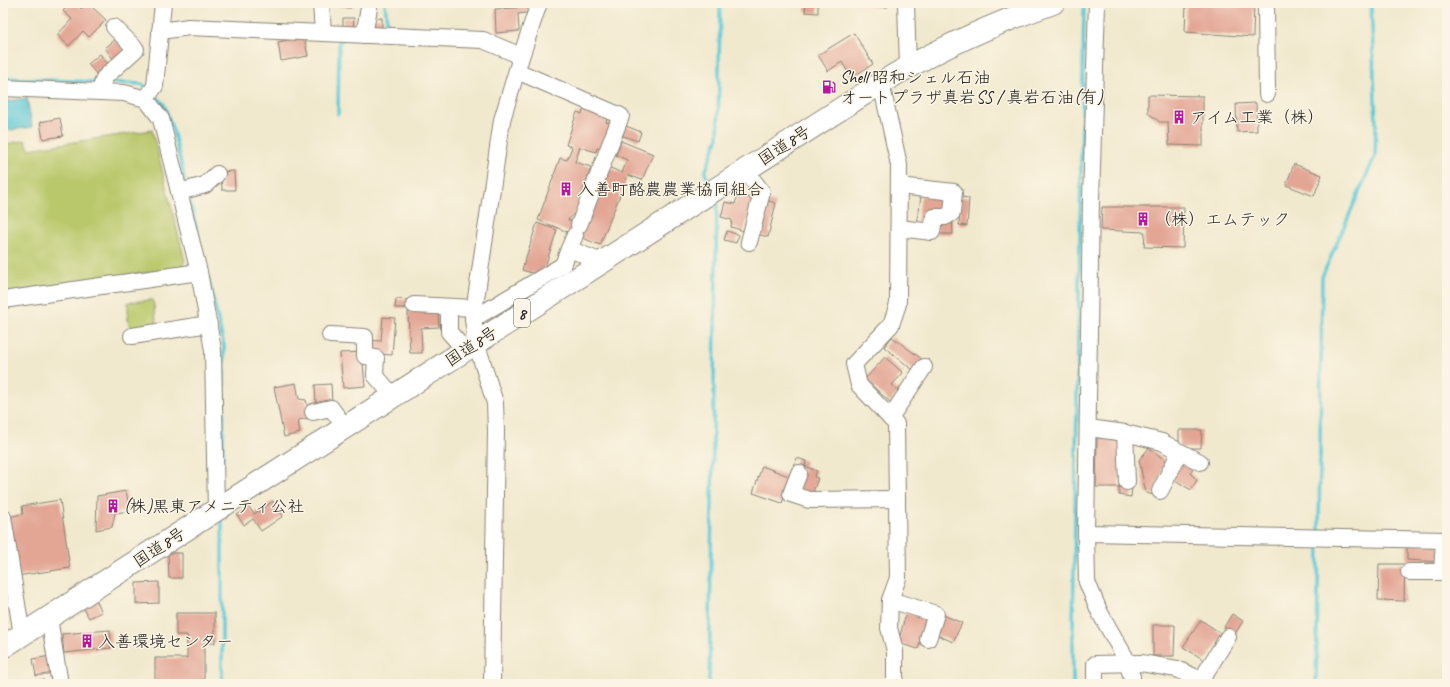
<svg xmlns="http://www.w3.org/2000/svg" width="1450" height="687" font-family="Caveat,'Klee One',sans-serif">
<rect width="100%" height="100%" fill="#fcf5e5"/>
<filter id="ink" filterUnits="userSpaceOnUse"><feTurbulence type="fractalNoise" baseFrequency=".025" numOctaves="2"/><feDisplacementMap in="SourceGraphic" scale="8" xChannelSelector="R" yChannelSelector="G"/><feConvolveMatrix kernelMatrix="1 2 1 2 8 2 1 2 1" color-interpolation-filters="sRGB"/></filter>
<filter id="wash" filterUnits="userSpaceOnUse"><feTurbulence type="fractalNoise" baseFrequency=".012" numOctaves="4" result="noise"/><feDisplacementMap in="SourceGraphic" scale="16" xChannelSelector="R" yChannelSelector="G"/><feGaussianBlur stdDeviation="0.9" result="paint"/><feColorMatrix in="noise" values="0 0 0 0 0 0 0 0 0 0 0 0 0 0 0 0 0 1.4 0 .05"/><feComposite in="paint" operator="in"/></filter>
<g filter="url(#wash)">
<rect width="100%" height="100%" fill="#f1e9ce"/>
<!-- green -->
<g fill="#b9c86b" stroke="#6a7244">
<polygon points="152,130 185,261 181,268 3,293 3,145 25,140 29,149"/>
<polygon points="153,300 158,332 132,336 128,321 128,302"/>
</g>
<!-- water -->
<polygon fill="#5ec9d8" stroke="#3d727a" points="27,98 32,127 3,131 3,102"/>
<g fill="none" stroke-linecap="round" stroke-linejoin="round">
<!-- stream -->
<g stroke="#5ec9d8" stroke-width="3.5">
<polyline points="385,3 388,32"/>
<polyline points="3,78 98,82"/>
<polyline points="106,82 142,84 148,89"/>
<polyline points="154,95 164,104 174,134 186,185"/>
<polyline points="338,114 339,40 342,41"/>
<polyline points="710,184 705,173 718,137 720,3"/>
<polyline points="188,193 198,236"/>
<polyline points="208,277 224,346 223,459"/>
<polyline points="222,515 222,684"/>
<polyline points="1319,533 1322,277 1375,156 1376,124 1371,3"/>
<polyline points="709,684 717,204 715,198"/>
<polyline points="1073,684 1073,628 1084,3"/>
<polyline points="1316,684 1319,541"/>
</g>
</g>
<g id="blocks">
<!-- building -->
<g fill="#e3a594">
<polygon points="70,3 74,3 81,9 88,3 106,20 89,37 83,31 69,46 57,35 72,19 63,11"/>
<polygon points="330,3 352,3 351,8 329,5"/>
<polygon points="517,3 535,3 535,6 526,13 518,14 519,31 496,33 495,9 517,8"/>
<polygon points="806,3 818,3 818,13 805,12"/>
<rect x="868" y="3" width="19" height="4"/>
<polygon points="1186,3 1254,3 1253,37 1185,32"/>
<polygon points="343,18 354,18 353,30 343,29"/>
<polygon points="382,18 382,30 372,31 372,19"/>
<polygon points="854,33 873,64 851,78 842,62 828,71 818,55"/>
<polygon points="304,37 308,56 281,61 278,42"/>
<polygon points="116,39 125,51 114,60 105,48"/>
<polygon points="100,54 109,65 97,75 88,64"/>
<polygon points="1148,95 1203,96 1203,146 1169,145 1168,122 1160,122 1148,113"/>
<polygon points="1256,103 1257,131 1237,132 1236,104"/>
<polygon points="585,104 609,114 606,122 613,124 604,150 597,148 596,152 580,147 575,162 591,167 576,211 568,220 584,227 608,167 622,173 627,160 616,155 621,141 653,154 642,180 628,175 600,245 538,220 560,158 567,160 572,147 566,145 577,112 582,114"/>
<polygon points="60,118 63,136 43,139 40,122"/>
<polygon points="626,126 641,132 638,141 623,136"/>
<polygon points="1294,164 1322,175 1314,196 1286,185"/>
<polygon points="234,171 235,190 222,190 221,172"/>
<polygon points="738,194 753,199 744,231 731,227 732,220 721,217 725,202 735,204"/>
<polygon points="921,196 947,199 945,217 929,227 917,225"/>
<polygon points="961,197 969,198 967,226 959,225"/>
<polygon points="765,200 776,203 768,237 757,234"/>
<polygon points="1102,207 1184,207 1183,248 1144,247 1145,232 1101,230"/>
<polygon points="937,217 952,217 953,234 937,234"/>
<polygon points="537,223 557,230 542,276 522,270"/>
<polygon points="727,231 739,235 736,243 724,240"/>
<polygon points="396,299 411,300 410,308 395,308"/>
<polygon points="438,311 439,327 421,328 422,353 410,353 408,312"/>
<polygon points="383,317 395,318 392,355 366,353 368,340 381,341"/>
<polygon points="892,337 922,359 913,370 884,347"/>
<polygon points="362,352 365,386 343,388 340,353"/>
<polygon points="885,357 903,373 892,385 899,392 890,402 865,379"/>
<polygon points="296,383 299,399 306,400 310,418 298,420 300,433 284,437 274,387"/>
<polygon points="331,384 332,403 316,404 315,385"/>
<polygon points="1179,430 1202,430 1201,448 1179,448"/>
<polygon points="1097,438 1120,439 1119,487 1096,487"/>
<polygon points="1149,448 1166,461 1154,495 1146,493 1139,460"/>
<polygon points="1183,456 1196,464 1190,473 1197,480 1191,490 1170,477"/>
<polygon points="797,458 806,461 805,466 817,471 814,477 818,478 811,498 795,492 804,470 794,466"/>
<polygon points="762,466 791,477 782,503 753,493"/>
<polygon points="1119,487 1132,488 1131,497 1119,495"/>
<polygon points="126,491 130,511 115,513 112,527 96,530 97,496"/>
<polygon points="60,500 70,568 16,576 7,517 23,514 22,506"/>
<polygon points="273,501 283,516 261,531 253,519 244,525 237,515 249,507 254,514"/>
<polygon points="1407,544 1440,544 1439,562 1407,560"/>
<polygon points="168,553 182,553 182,578 169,578"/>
<polygon points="1379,564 1405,564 1404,601 1378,600"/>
<polygon points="159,582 159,603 136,604 136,583"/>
<polygon points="96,600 102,612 89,618 83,607"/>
<polygon points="176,613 215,613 215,643 204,643 204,684 155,684 155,658 187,658 187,635 176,635"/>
<polygon points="906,613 927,619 918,649 898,643"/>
<polygon points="941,614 962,623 953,642 933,633"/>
<polygon points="1232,614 1243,621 1235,634 1224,627"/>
<polygon points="1201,620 1223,635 1206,661 1183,647"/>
<polygon points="1153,625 1175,625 1174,656 1153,656"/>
<polygon points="110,630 111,648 64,653 62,634"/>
<polygon points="50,656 53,673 36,676 33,659"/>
<polygon points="44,680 44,684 18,684 17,683"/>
</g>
</g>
</g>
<g filter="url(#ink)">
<use href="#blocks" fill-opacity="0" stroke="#868275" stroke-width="1"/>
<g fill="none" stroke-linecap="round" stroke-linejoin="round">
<!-- minor casing -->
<g stroke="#868275" stroke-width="18">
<g id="minor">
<polyline points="321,3 323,33"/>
<polyline points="906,3 908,67"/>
<polyline points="1097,3 1091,199 1086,533 1087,582 1100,613 1125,657 1132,677 1131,684"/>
<polyline points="1266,3 1267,94"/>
<polyline points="160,31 189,27 483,40 514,53 520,60"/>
<polyline points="364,35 369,8 368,3"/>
<polyline points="517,71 621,116 579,225"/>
<polyline points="881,83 899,165 898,304 891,325 854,364 859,385 896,424 898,578 890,600 889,628 895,651 895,684"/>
<polyline points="3,88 124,93 146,99 161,119 199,272 213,350 216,511"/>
<polyline points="100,91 104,78 136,49 114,27"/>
<polyline points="146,99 155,86 163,3"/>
<polyline points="745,170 762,192 749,242"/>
<polyline points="179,192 205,185 217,174"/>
<polyline points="899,228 932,232 934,217 945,217 952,213 954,192 899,186"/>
<polyline points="575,235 569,249 602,262"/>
<polyline points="3,300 199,272"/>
<polyline points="414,305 475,308"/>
<polyline points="449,316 449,332 465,350"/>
<polyline points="473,319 563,265 569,249"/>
<polyline points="330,335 365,337 365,356 376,358 375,375 393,396"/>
<polyline points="132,336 209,324"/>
<polyline points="313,412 331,408 345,427"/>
<polyline points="890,418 924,367"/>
<polyline points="1089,428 1125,433 1127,482"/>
<polyline points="1125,433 1162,442 1180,452 1160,491"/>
<polyline points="1180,452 1200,462"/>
<polyline points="799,473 791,494 809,500 897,499"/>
<polyline points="3,517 22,635"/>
<polyline points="1086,533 1447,540"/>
<polyline points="1409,572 1442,572 1444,540"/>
<polyline points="890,600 936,614 928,639"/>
<polyline points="49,618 60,684"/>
<polyline points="492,684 496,431 495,403 476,342 473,319 502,120 520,60 539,3"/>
<polyline points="1095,684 1095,664 1141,663 1177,669 1201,680 1228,637"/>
</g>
</g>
<!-- highway casing -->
<g stroke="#868275" stroke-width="24">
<path id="highway" d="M3,647L881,83C935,50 993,24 1053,3"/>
</g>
<!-- minor -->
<use href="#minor" stroke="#fff" stroke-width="16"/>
<!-- highway -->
<use href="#highway" stroke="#fff" stroke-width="22"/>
</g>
</g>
<!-- icons -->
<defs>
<g id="fuel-bare" transform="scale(1.08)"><path d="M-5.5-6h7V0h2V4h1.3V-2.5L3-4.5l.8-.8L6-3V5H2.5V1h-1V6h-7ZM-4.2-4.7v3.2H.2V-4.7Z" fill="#b5179e" stroke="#fcf5e5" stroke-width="2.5" paint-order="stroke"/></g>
<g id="building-bare" transform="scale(1.08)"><path d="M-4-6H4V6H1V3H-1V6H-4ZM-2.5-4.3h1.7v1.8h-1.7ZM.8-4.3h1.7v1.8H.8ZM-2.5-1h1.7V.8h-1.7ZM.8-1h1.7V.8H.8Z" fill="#b5179e" stroke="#fcf5e5" stroke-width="2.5" paint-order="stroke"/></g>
</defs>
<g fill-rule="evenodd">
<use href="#fuel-bare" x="829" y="87"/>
<use href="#building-bare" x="1179" y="117"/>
<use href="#building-bare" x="566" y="189"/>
<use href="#building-bare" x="1143" y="219"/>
<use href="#building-bare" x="113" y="506"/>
<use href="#building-bare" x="87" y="641"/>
</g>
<g text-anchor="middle" stroke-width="3" stroke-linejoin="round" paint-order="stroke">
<!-- shield labels -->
<rect fill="#fcf5e5" stroke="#5f5d58" stroke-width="1" x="514" y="299" width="16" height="28" rx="3"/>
<g font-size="16" font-weight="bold" fill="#1c1c1c">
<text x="522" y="319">8</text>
</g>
<!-- poi labels -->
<g font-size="17" fill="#1c1c1c" stroke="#fcf5e5" text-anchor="start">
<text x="840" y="83">Shell 昭和シェル石油<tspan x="840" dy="20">オートプラザ真岩SS / 真岩石油(有)</tspan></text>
<text x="1190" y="123">アイム工業（株）</text>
<text x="577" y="195">入善町酪農農業協同組合</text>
<text x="1154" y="225">（株）エムテック</text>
<text x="124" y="512">(株)黒東アメニティ公社</text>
<text x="98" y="647">入善環境センター</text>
</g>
<!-- street labels -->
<g font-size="17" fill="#1c1c1c" stroke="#fcf5e5">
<text transform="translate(784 145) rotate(-33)" y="6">国道8号</text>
<text transform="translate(471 346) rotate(-33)" y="6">国道8号</text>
<text transform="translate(159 547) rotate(-33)" y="6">国道8号</text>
</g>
</g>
<!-- margin -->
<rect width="1450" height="687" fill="none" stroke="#fcf5e5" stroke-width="16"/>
</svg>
